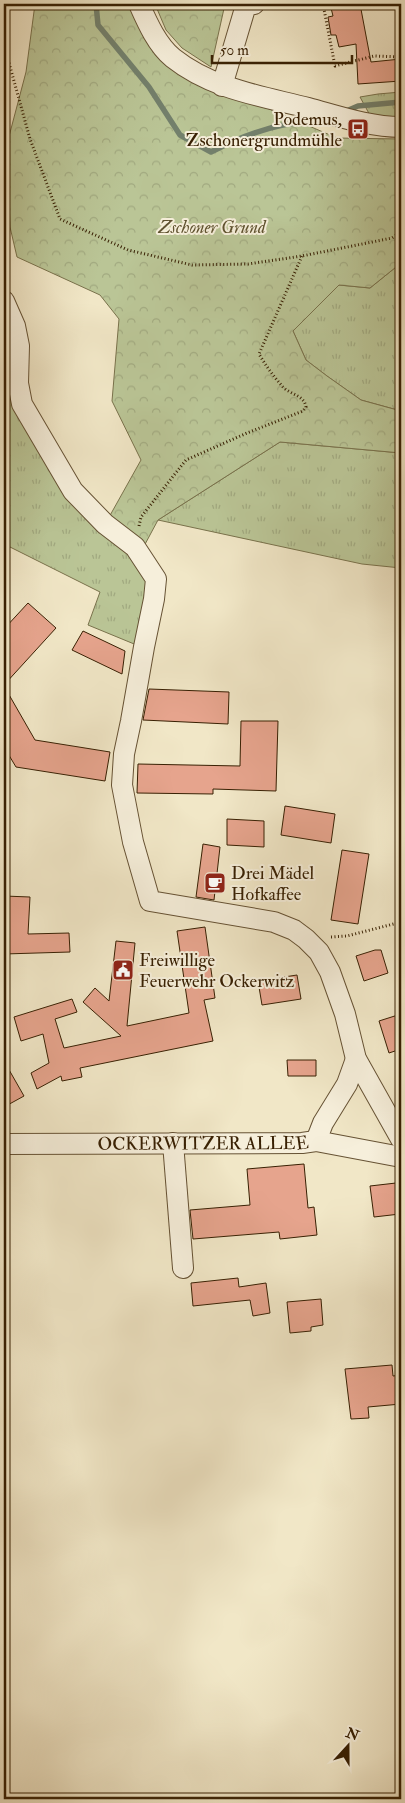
<svg xmlns="http://www.w3.org/2000/svg" width="405" height="1803" font-family="'IM FELL Double Pica',serif">
<defs>
<pattern id="grass-tufts" width="24" height="20" patternUnits="userSpaceOnUse" patternTransform="scale(1.25)"><rect width="24" height="20" fill="#bac596"/><path d="M3 7l-1-3M5 7V3M7 7l1-3M15 17l-1-3M17 17v-4M19 17l1-3" fill="none" stroke="#a1a980"/></pattern>
<pattern id="forest-crowns" width="20" height="18" patternUnits="userSpaceOnUse" patternTransform="scale(1.25)"><rect width="20" height="18" fill="#bac596"/><path d="M2 6a3 3 0 1 1 6 0M12 15a3 3 0 1 1 6 0" fill="none" stroke="#a1a980"/></pattern>
</defs>
<rect width="100%" height="100%" fill="#f1e7c7"/>
<filter id="stains"><feTurbulence type="fractalNoise" baseFrequency=".004" numOctaves="4"/><feColorMatrix values="0 0 0 0 .2 0 0 0 0 .09 0 0 0 0 .02 0 0 0 .5 -.17"/></filter>
<radialGradient id="worn" r=".72"><stop offset=".6" stop-color="#630" stop-opacity="0"/><stop offset="1" stop-color="#630" stop-opacity=".3"/></radialGradient>
<!-- grass -->
<g fill="url(#grass-tufts)" stroke="#79724c">
<polygon points="401,92 401,118 372,119 360,97 378,94"/>
<polygon points="401,263 401,411 361,400 327,376 306,360 293,331 339,285 370,288"/>
<polygon points="4,310 11,326 16,404 130,552 150,581 139,646 88,625 100,592 4,544"/>
<polygon points="280,442 401,453 401,568 362,564 158,520"/>
</g>
<!-- forest -->
<g fill="url(#forest-crowns)" stroke="#79724c">
<polygon points="35,4 131,4 151,47 253,102 337,138 401,139 401,263 370,288 339,285 293,331 306,360 327,376 361,400 401,411 401,453 280,442 158,520 143,548 108,519 141,460 112,401 119,319 100,295 17,257 10,227 7,144 26,72"/>
<polygon points="155,4 225,4 211,67 182,48 166,30"/>
</g>
<g fill="none" stroke-linecap="round" stroke-linejoin="round">
<!-- stream -->
<g stroke="#73806c" stroke-width="5.5">
<path d="M96,4L98,25L149,87L180,135L211,152C236,139 261,129 288,124C303,122 311,125 326,119"/>
<polyline points="344,112 358,106 401,102"/>
</g>
</g>
<!-- building -->
<g fill="#e6a48d" stroke="#382003">
<polygon points="330,4 360,4 371,62 401,59 401,81 358,84 356,44 339,47 336,35 331,35 328,17 333,16"/>
<polygon points="28,603 56,628 4,685 4,629"/>
<polygon points="83,631 125,651 122,674 72,650"/>
<polygon points="4,686 35,740 110,752 105,781 16,767 4,747"/>
<polygon points="149,689 229,692 228,724 143,720"/>
<polygon points="241,721 278,721 276,791 213,789 213,794 137,793 138,764 240,766"/>
<polygon points="285,806 335,814 331,843 281,835"/>
<polygon points="227,819 264,821 264,847 227,845"/>
<polygon points="203,844 220,847 214,900 196,897"/>
<polygon points="342,850 369,854 358,924 331,920"/>
<polygon points="4,896 30,897 28,934 69,933 70,952 4,954"/>
<polygon points="205,927 215,998 204,1000 213,1041 80,1068 82,1077 62,1081 61,1076 37,1089 31,1073 49,1063 43,1034 21,1041 14,1017 72,999 77,1012 55,1019 64,1048 121,1036 83,1002 95,988 109,1001 116,941 135,943 127,1026 189,1013 177,931"/>
<polygon points="375,950 381,950 388,973 364,981 356,956"/>
<polygon points="297,975 301,999 262,1005 258,981"/>
<polygon points="401,1014 401,1049 389,1053 379,1021"/>
<polygon points="287,1060 316,1060 316,1076 288,1076"/>
<polygon points="4,1061 24,1096 4,1107"/>
<polygon points="304,1164 308,1208 314,1207 317,1235 280,1239 279,1232 193,1239 190,1210 250,1205 247,1169"/>
<polygon points="396,1183 400,1214 374,1217 370,1186"/>
<polygon points="238,1278 239,1287 266,1283 270,1313 253,1316 250,1300 193,1306 191,1283"/>
<polygon points="321,1299 323,1325 311,1327 311,1331 290,1333 287,1302"/>
<polygon points="392,1365 393,1376 401,1375 401,1404 368,1407 369,1418 351,1419 345,1369"/>
</g>
<g fill="none" stroke-linecap="round" stroke-linejoin="round">
<!-- minor casing -->
<g stroke="#665234" stroke-width="22">
<g id="minor">
<path d="M139,4C147,22 157,45 173,58C212,89 261,96 308,108C338,116 369,127 401,127"/>
<polyline points="222,86 246,5 254,4"/>
<polyline points="4,301 15,326 19,346 18,383 22,404 73,491 105,524 135,547 156,579 154,599 144,647 131,721 124,754 122,785 133,842 150,901 274,922 294,930 306,939 319,952 330,972 345,1014 356,1059 401,1139"/>
<polyline points="316,1141 323,1123 347,1084 356,1059"/>
<polyline points="173,1143 183,1268"/>
<path id="s1" d="M4,1144L302,1143L316,1141L401,1157"/>
</g>
</g>
<!-- path -->
<g stroke="#382003" stroke-width="3" stroke-dasharray="1 2.5" stroke-linecap="butt">
<polyline points="323,4 335,66 374,56 401,57"/>
<polyline points="9,63 30,139 60,219 128,250 192,265 248,264 302,256 392,238 401,232"/>
<path d="M139,526L141,517L186,460L247,433L303,411L306,407C304,395 291,395 283,387C274,377 266,366 259,354L302,256"/>
<polyline points="331,937 347,936 401,922"/>
</g>
<!-- minor -->
<use href="#minor" stroke="#f6efdb" stroke-width="20"/>
</g>
<!-- icons -->
<defs>
<g id="bus-square" transform="scale(1.125)"><rect x="-9" y="-9" width="18" height="18" rx="4" fill="#8f2418" stroke="#f6efdb"/><path d="M-5-6H5V4H4V6H2V4H-2V6H-4V4H-5ZM-3.5-4V0h7V-4ZM-3.5 1.2v1.5H-2V1.2ZM2 1.2v1.5H3.5V1.2Z" fill="#fff"/></g>
<g id="cafe-square" transform="scale(1.125)"><rect x="-9" y="-9" width="18" height="18" rx="4" fill="#8f2418" stroke="#f6efdb"/><path d="M-5.5-4.5H6V0H3Q3 3.5 0 3.5H-2.5Q-5.5 3.5-5.5 0ZM3-3.2v2h1.7v-2ZM-6 4.5H4V6H-6Z" fill="#fff"/></g>
<g id="civic-square" transform="scale(1.125)"><rect x="-9" y="-9" width="18" height="18" rx="4" fill="#8f2418" stroke="#f6efdb"/><path d="M-.6-6.5H3V-4.5H.6V-3L4-1V1h2V6H-6V1h2V-1L-.6-3ZM-1.2 2.5V6h2.4V2.5Z" fill="#fff"/></g>
</defs>
<g fill-rule="evenodd">
<use href="#bus-square" x="358" y="129"/>
<use href="#cafe-square" x="215" y="883"/>
<use href="#civic-square" x="123" y="970"/>
</g>
<g text-anchor="middle" stroke-width="4" stroke-linejoin="round" paint-order="stroke">
<!-- poi labels -->
<g font-size="18" fill="#382003" stroke="#f6efdb" text-anchor="start">
<text x="342" y="125" text-anchor="end">Podemus,<tspan x="342" dy="21">Zschonergrundmühle</tspan></text>
<text x="231" y="879">Drei Mädel<tspan x="231" dy="21">Hofkaffee</tspan></text>
<text x="139" y="966">Freiwillige<tspan x="139" dy="21">Feuerwehr Ockerwitz</tspan></text>
</g>
<!-- park labels -->
<g font-size="18" font-style="italic" fill="#5f522f" stroke="#f6efdb">
<text x="212" y="233">Zschoner Grund</text>
</g>
<!-- street labels -->
<g font-size="18" fill="#382003" stroke="#f6efdb">
<text dy="6" stroke="none"><textPath href="#s1" startOffset="199">OCKERWITZER ALLEE</textPath></text>
</g>
</g>
<!-- margin -->
<rect width="405" height="1803" fill="none" stroke="#f1e7c7" stroke-width="20"/>
<rect x="5" y="5" width="395" height="1793" fill="none" stroke="#382003" stroke-width="2.5"/>
<rect x="10" y="10" width="385" height="1783" fill="none" stroke="#382003"/>
<!-- north arrow -->
<g transform="translate(348 1746) rotate(21)" stroke="#f6efdb" stroke-width="4" paint-order="stroke">
<path d="M0-4L9 19L0 12L-9 19Z" fill="#382003"/>
<text y="-8" font-size="14" font-weight="bold" text-anchor="middle" fill="#382003">N</text>
</g>
<!-- scale -->
<path d="M212 55v8h140v-8" fill="none" stroke="#382003" stroke-width="2.5"/>
<text x="220" y="55" font-size="15" fill="#382003" stroke="#f6efdb" stroke-width="4" paint-order="stroke">50 m</text>
<rect width="100%" height="100%" filter="url(#stains)"/>
<rect width="100%" height="100%" fill="url(#worn)"/>
</svg>
